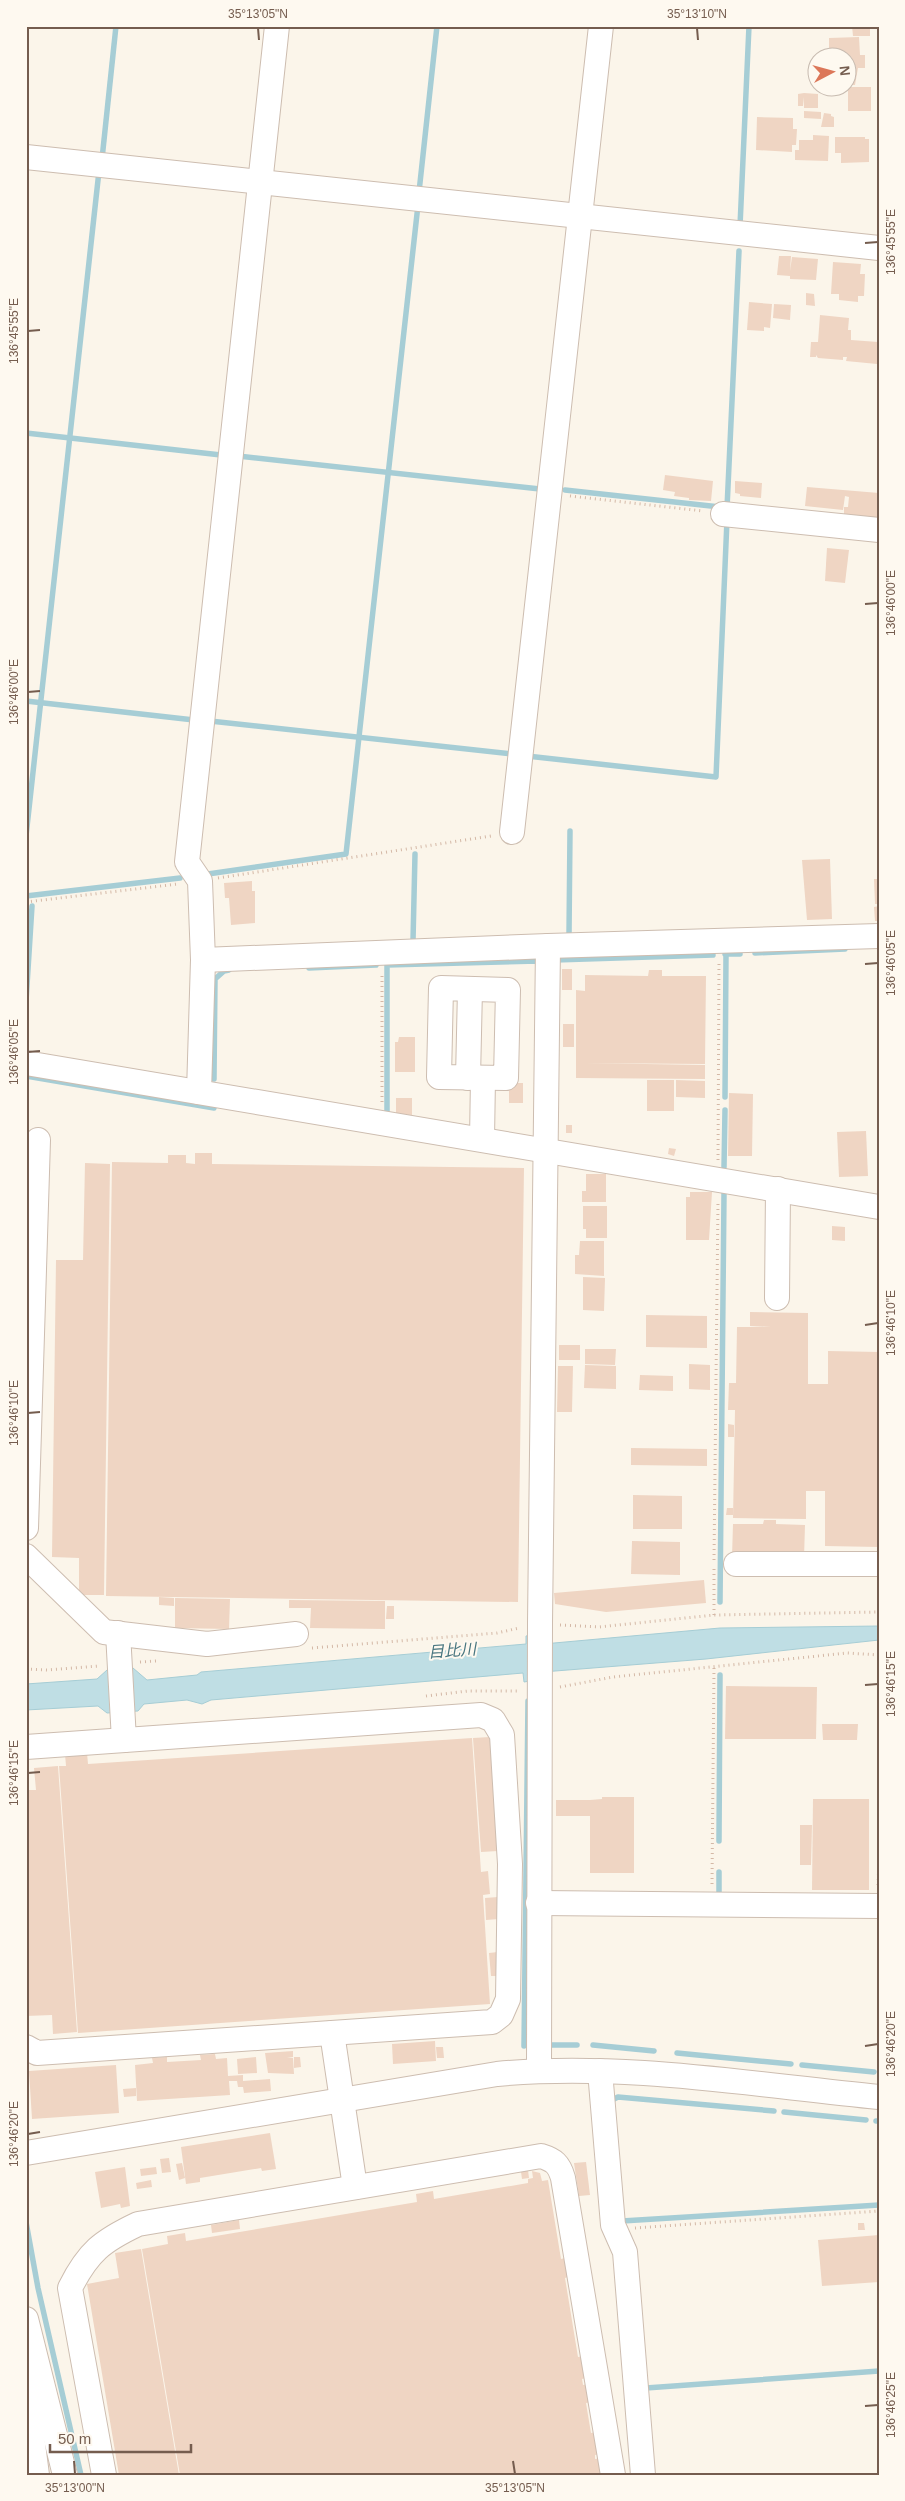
<svg xmlns="http://www.w3.org/2000/svg" width="905" height="2501" font-family="Arial,'Noto Sans JP',sans-serif">
<rect width="100%" height="100%" fill="#fbf5ea"/>
<!-- water -->
<polygon fill="#bfdee4" stroke="#a6cdd5" points="879,1626 879,1640 706,1659 530,1673 530,1681 524,1682 523,1673 211,1700 202,1704 187,1700 144,1704 138,1711 107,1713 98,1706 26,1710 26,1684 97,1679 107,1670 133,1668 147,1680 197,1675 201,1672 526,1644 526,1636 531,1635 532,1645 720,1628"/>
<g fill="none" stroke-linecap="round" stroke-linejoin="round">
<!-- stream -->
<g stroke="#a6cdd5" stroke-width="5.5">
<polyline points="102,159 116,26"/>
<polyline points="419,192 437,26"/>
<polyline points="740,226 749,26"/>
<polyline points="26,433 221,455"/>
<polyline points="238,456 540,489"/>
<polyline points="565,490 720,507"/>
<polyline points="727,508 739,251"/>
<polyline points="26,701 194,720"/>
<polyline points="210,721 512,754"/>
<polyline points="527,756 716,777 727,520"/>
<polyline points="26,836 99,171"/>
<polyline points="208,874 346,854 418,205"/>
<polyline points="26,896 180,878"/>
<polyline points="569,935 570,831"/>
<polyline points="413,941 415,854"/>
<polyline points="755,953 845,949"/>
<polyline points="725,954 740,954"/>
<polyline points="555,960 713,955"/>
<polyline points="309,968 376,965"/>
<polyline points="26,1001 32,906"/>
<polyline points="26,1076 214,1108"/>
<polyline points="214,1079 215,979 224,971 229,970"/>
<polyline points="725,1097 726,955"/>
<polyline points="387,1112 387,965 538,961 538,966"/>
<polyline points="724,1167 725,1110"/>
<polyline points="720,1602 724,1194"/>
<polyline points="719,1841 720,1675"/>
<polyline points="719,1892 719,1872"/>
<polyline points="551,2045 577,2045"/>
<polyline points="593,2045 654,2051"/>
<polyline points="524,2046 528,1701"/>
<polyline points="677,2053 791,2064"/>
<polyline points="802,2065 874,2072"/>
<polyline points="612,2104 612,2100 618,2097 774,2111"/>
<polyline points="784,2112 866,2120"/>
<polyline points="876,2121 879,2121"/>
<polyline points="622,2218 622,2221 879,2205"/>
<polyline points="26,2222 38,2288 81,2475"/>
<polyline points="646,2388 879,2371"/>
</g>
</g>
<!-- building -->
<g fill="#efd5c3">
<polygon points="852,26 870,26 870,36 853,36"/>
<polygon points="859,37 860,55 865,55 865,68 858,68 855,85 848,85 848,58 829,58 829,38"/>
<rect x="848" y="87" width="23" height="24"/>
<polygon points="804,93 818,94 818,108 804,108 804,97 803,106 798,106 798,94"/>
<polygon points="804,111 821,112 821,119 804,118"/>
<polygon points="824,113 831,114 831,116 834,117 834,127 821,127"/>
<polygon points="757,117 793,118 793,129 797,129 796,145 792,145 792,152 756,150"/>
<polygon points="813,135 829,136 828,161 795,160 795,150 799,150 799,140 813,140"/>
<polygon points="835,137 865,137 865,139 869,139 869,162 841,163 841,153 835,153"/>
<polygon points="779,256 791,256 790,271 792,257 818,259 816,280 790,279 790,276 777,275"/>
<polygon points="833,262 861,264 860,274 865,274 864,296 858,296 858,302 839,300 839,294 831,294"/>
<polygon points="806,293 814,294 815,306 806,305"/>
<polygon points="749,302 772,304 770,328 764,327 764,331 747,330"/>
<polygon points="774,304 791,305 790,320 773,318"/>
<polygon points="820,315 849,318 848,330 851,330 851,340 878,342 877,364 846,361 847,357 843,357 843,360 818,358 816,355 816,357 810,357 811,342 818,342"/>
<polygon points="665,475 713,481 711,501 689,500 689,498 674,496 675,492 663,490"/>
<polygon points="735,481 762,483 761,498 740,496 740,494 735,493"/>
<polygon points="807,487 879,493 879,520 844,517 844,507 848,507 849,497 845,496 843,510 805,506"/>
<polygon points="827,548 849,550 845,583 825,581"/>
<polygon points="830,859 832,919 807,920 802,860"/>
<polygon points="874,879 879,879 879,904 875,904"/>
<polygon points="252,881 252,891 255,891 255,923 231,925 229,898 225,898 224,883"/>
<polygon points="879,906 879,921 875,921 874,907"/>
<rect x="562" y="969" width="10" height="21"/>
<polygon points="649,970 662,970 662,976 706,976 705,1064 584,1063 705,1065 705,1079 576,1078 576,990 585,991 585,975 648,976"/>
<rect x="563" y="1024" width="11" height="23"/>
<polygon points="399,1037 415,1037 415,1072 395,1072 395,1042 398,1042"/>
<rect x="647" y="1080" width="27" height="31"/>
<polygon points="676,1080 705,1081 705,1098 676,1097"/>
<rect x="509" y="1083" width="14" height="20"/>
<polygon points="729,1093 753,1094 752,1156 728,1156"/>
<polygon points="396,1098 412,1098 412,1115 396,1114"/>
<rect x="566" y="1125" width="6" height="8"/>
<polygon points="866,1131 868,1176 839,1177 837,1132"/>
<polygon points="669,1148 676,1149 674,1156 668,1154"/>
<polygon points="195,1153 212,1153 212,1164 524,1168 518,1602 106,1596 112,1162 168,1163 168,1155 186,1155 186,1163 195,1164"/>
<polygon points="85,1163 110,1164 104,1595 79,1595 79,1558 52,1557 56,1260 83,1260"/>
<polygon points="586,1174 606,1174 606,1202 582,1202 582,1191 586,1191"/>
<polygon points="690,1192 712,1192 709,1240 686,1240 686,1197 690,1197"/>
<polygon points="583,1206 607,1206 607,1238 586,1238 586,1229 583,1229"/>
<polygon points="832,1226 845,1227 845,1241 832,1240"/>
<polygon points="580,1241 604,1241 604,1276 575,1274 575,1255 579,1255"/>
<polygon points="583,1277 605,1278 604,1311 583,1310"/>
<polygon points="750,1312 808,1313 808,1384 828,1384 828,1351 879,1352 879,1547 825,1546 825,1491 806,1491 806,1519 733,1518 735,1410 728,1410 729,1383 736,1383 737,1327 771,1327 750,1326"/>
<polygon points="646,1315 707,1316 707,1348 646,1347"/>
<rect x="559" y="1345" width="21" height="15"/>
<polygon points="585,1349 616,1349 615,1365 585,1364"/>
<polygon points="689,1364 710,1365 710,1390 689,1389"/>
<polygon points="585,1365 616,1366 616,1389 584,1388"/>
<polygon points="558,1366 573,1366 572,1412 557,1412"/>
<polygon points="640,1375 673,1376 673,1391 639,1390"/>
<polygon points="728,1424 734,1425 734,1437 728,1437"/>
<polygon points="631,1448 707,1449 707,1466 631,1465"/>
<polygon points="633,1495 682,1496 682,1529 633,1529"/>
<polygon points="727,1508 733,1508 733,1515 726,1515"/>
<polygon points="764,1520 776,1520 776,1524 805,1525 804,1558 732,1557 733,1524 763,1524"/>
<polygon points="632,1541 680,1542 680,1575 631,1574"/>
<polygon points="704,1580 706,1603 606,1612 555,1604 554,1593"/>
<polygon points="159,1597 174,1598 174,1606 159,1605"/>
<polygon points="175,1598 230,1599 229,1629 175,1628"/>
<polygon points="289,1600 385,1601 385,1629 310,1628 311,1608 289,1608"/>
<polygon points="387,1606 394,1606 394,1619 386,1619"/>
<polygon points="726,1686 817,1687 816,1739 725,1739"/>
<polygon points="822,1724 858,1724 857,1740 823,1740"/>
<polygon points="490,1737 498,1851 481,1852 473,1738"/>
<polygon points="472,1738 481,1872 488,1871 490,1894 483,1895 490,2004 78,2033 59,1766 66,1766 65,1754 87,1753 88,1764"/>
<polygon points="58,1766 77,2032 53,2034 52,2015 26,2016 26,1790 36,1790 34,1768"/>
<polygon points="602,1797 634,1797 634,1873 590,1873 590,1816 556,1816 556,1800 590,1800 602,1799"/>
<polygon points="813,1799 869,1799 869,1890 812,1890"/>
<polygon points="800,1825 812,1825 811,1865 800,1865"/>
<polygon points="498,1897 499,1919 486,1920 485,1898"/>
<polygon points="498,1952 499,1976 491,1976 489,1953"/>
<polygon points="435,2041 436,2061 393,2064 392,2044"/>
<polygon points="436,2047 443,2047 444,2058 437,2058"/>
<polygon points="293,2051 293,2057 287,2057 293,2058 294,2074 268,2073 265,2053"/>
<polygon points="215,2054 216,2059 227,2058 228,2076 243,2075 243,2081 270,2079 271,2091 244,2093 243,2087 238,2087 237,2081 229,2081 230,2095 137,2101 135,2065 153,2063 152,2058 167,2057 167,2062 201,2060 200,2055"/>
<polygon points="256,2057 257,2073 238,2074 237,2059"/>
<polygon points="294,2057 300,2057 301,2067 294,2068"/>
<polygon points="116,2065 119,2113 32,2119 29,2071"/>
<polygon points="136,2088 136,2096 124,2097 123,2089"/>
<polygon points="270,2133 276,2169 262,2171 261,2168 200,2178 200,2182 186,2184 181,2147"/>
<polygon points="169,2158 171,2172 162,2173 160,2159"/>
<polygon points="586,2162 590,2195 579,2196 574,2163"/>
<polygon points="182,2163 185,2178 179,2180 176,2164"/>
<polygon points="125,2167 130,2206 121,2208 120,2204 101,2208 95,2172"/>
<polygon points="156,2167 157,2174 141,2176 140,2169"/>
<polygon points="528,2170 529,2178 522,2179 521,2172"/>
<polygon points="532,2171 540,2173 542,2181 548,2180 561,2259 565,2258 568,2277 565,2278 578,2357 583,2356 586,2378 582,2379 583,2385 588,2384 591,2402 586,2403 591,2433 596,2432 600,2454 595,2455 595,2459 601,2458 604,2475 180,2475 142,2249 168,2244 167,2236 185,2233 186,2241 417,2202 416,2194 433,2191 434,2199 528,2183 528,2179 533,2178"/>
<polygon points="151,2180 152,2187 137,2189 136,2183"/>
<polygon points="239,2220 240,2229 212,2233 211,2225"/>
<polygon points="858,2223 864,2223 865,2230 858,2230"/>
<polygon points="879,2235 879,2282 822,2286 818,2240"/>
<polygon points="141,2249 179,2475 119,2475 87,2284 119,2278 115,2253"/>
</g>
<g fill="none" stroke-linecap="round" stroke-linejoin="round">
<!-- minor casing -->
<g stroke="#cdbdb0" stroke-width="26">
<g id="minor">
<polyline points="26,157 879,248"/>
<polyline points="723,514 879,530"/>
<polyline points="512,832 601,26"/>
<polyline points="203,960 548,946 879,936"/>
<polygon points="441,988 508,990 506,1078 439,1077"/>
<polyline points="26,1063 879,1207"/>
<polyline points="468,1078 470,989"/>
<polyline points="199,1092 203,960 200,881 187,862 277,26"/>
<polyline points="482,1139 483,1078"/>
<polyline points="777,1298 778,1189"/>
<polyline points="26,1528 38,1140"/>
<polyline points="26,1556 104,1632 207,1644 296,1634"/>
<polyline points="736,1564 879,1564"/>
<polyline points="118,1633 124,1740"/>
<polyline points="26,1747 481,1715 493,1720 502,1735 510,1864 508,1999 501,2015 492,2022 37,2053 26,2047"/>
<polyline points="538,1903 879,1906"/>
<polyline points="332,2033 355,2187"/>
<polyline points="539,2070 540,1623 548,946"/>
<polyline points="600,2071 613,2225 625,2252 643,2475"/>
<path d="M26,2153L497,2074C623,2062 754,2085 879,2097"/>
<polyline points="26,2319 65,2475"/>
<polyline points="26,2390 37,2475"/>
<path d="M104,2475L70,2288C88,2252 102,2241 138,2224L541,2156C554,2160 559,2164 563,2178L613,2475"/>
</g>
</g>
<!-- path -->
<g stroke="#d4b8a6" stroke-width="3" stroke-dasharray="1 4" stroke-linecap="butt">
<polyline points="570,496 703,511"/>
<polyline points="218,878 491,836"/>
<polyline points="26,902 178,884"/>
<polyline points="382,1102 382,973"/>
<polyline points="718,1160 719,961"/>
<polyline points="714,1560 718,1201"/>
<polyline points="714,1615 714,1566"/>
<polyline points="560,1625 599,1627 714,1615 879,1612"/>
<polyline points="312,1648 497,1633 519,1628"/>
<polyline points="140,1662 156,1661"/>
<polyline points="26,1669 47,1670 99,1666"/>
<polyline points="560,1687 613,1677 847,1653 879,1655"/>
<polyline points="426,1696 468,1691 519,1691"/>
<polyline points="712,1884 714,1667"/>
<polyline points="878,1885 879,1861"/>
<polyline points="635,2228 879,2211"/>
</g>
<!-- minor -->
<use href="#minor" stroke="#fff" stroke-width="24"/>
</g>
<!-- ticks -->
<path fill="none" stroke="#755d4f" stroke-width="2" d="M258,28L259,40M697,28L698,40M865,243L878,242M28,331L40,330M865,604L878,603M28,692L40,691M865,964L878,963M28,1052L40,1051M865,1325L878,1323M28,1413L40,1412M865,1685L878,1684M28,1773L40,1772M865,2046L878,2044M28,2134L40,2132M865,2406L878,2405M74,2461L75,2474M513,2461L515,2474"/>
<g text-anchor="middle" stroke-width="4" stroke-linejoin="round" paint-order="stroke">
<!-- water labels -->
<g font-size="16" font-style="italic" fill="#47757f" stroke="#fef9f0">
<text transform="translate(452 1650) rotate(-4)" y="6">目比川</text>
</g>
</g>
<!-- border -->
<rect width="905" height="2501" fill="none" stroke="#fef9f0" stroke-width="55"/>
<!-- north arrow -->
<g transform="translate(832 72) rotate(84)"><circle r="24" fill="#fef9f0" stroke="#c7bbb0"/>
<path d="M0-4L9 19L0 12L-9 19Z" fill="#dc7759"/>
<text y="-8" font-size="14" font-weight="bold" text-anchor="middle" fill="#755d4f">N</text>
</g>
<!-- scale -->
<path d="M50 2444v8h141v-8" fill="none" stroke="#755d4f" stroke-width="2.5"/>
<text x="58" y="2444" font-size="15" fill="#755d4f" stroke="#fef9f0" stroke-width="4" paint-order="stroke">50 m</text>
<rect x="28" y="28" width="850" height="2446" fill="none" stroke="#755d4f" stroke-width="2"/>
<g font-size="12" text-anchor="middle" fill="#755d4f">
<text x="258" y="18">35°13'05"N</text>
<text x="697" y="18">35°13'10"N</text>
<text transform="translate(891 242) rotate(-90)" y="4">136°45'55"E</text>
<text transform="translate(14 331) rotate(-90)" y="4">136°45'55"E</text>
<text transform="translate(891 603) rotate(-90)" y="4">136°46'00"E</text>
<text transform="translate(14 692) rotate(-90)" y="4">136°46'00"E</text>
<text transform="translate(891 963) rotate(-90)" y="4">136°46'05"E</text>
<text transform="translate(14 1052) rotate(-90)" y="4">136°46'05"E</text>
<text transform="translate(891 1323) rotate(-90)" y="4">136°46'10"E</text>
<text transform="translate(14 1413) rotate(-90)" y="4">136°46'10"E</text>
<text transform="translate(891 1684) rotate(-90)" y="4">136°46'15"E</text>
<text transform="translate(14 1773) rotate(-90)" y="4">136°46'15"E</text>
<text transform="translate(891 2044) rotate(-90)" y="4">136°46'20"E</text>
<text transform="translate(14 2134) rotate(-90)" y="4">136°46'20"E</text>
<text transform="translate(891 2405) rotate(-90)" y="4">136°46'25"E</text>
<text x="75" y="2492">35°13'00"N</text>
<text x="515" y="2492">35°13'05"N</text>
</g>
</svg>
